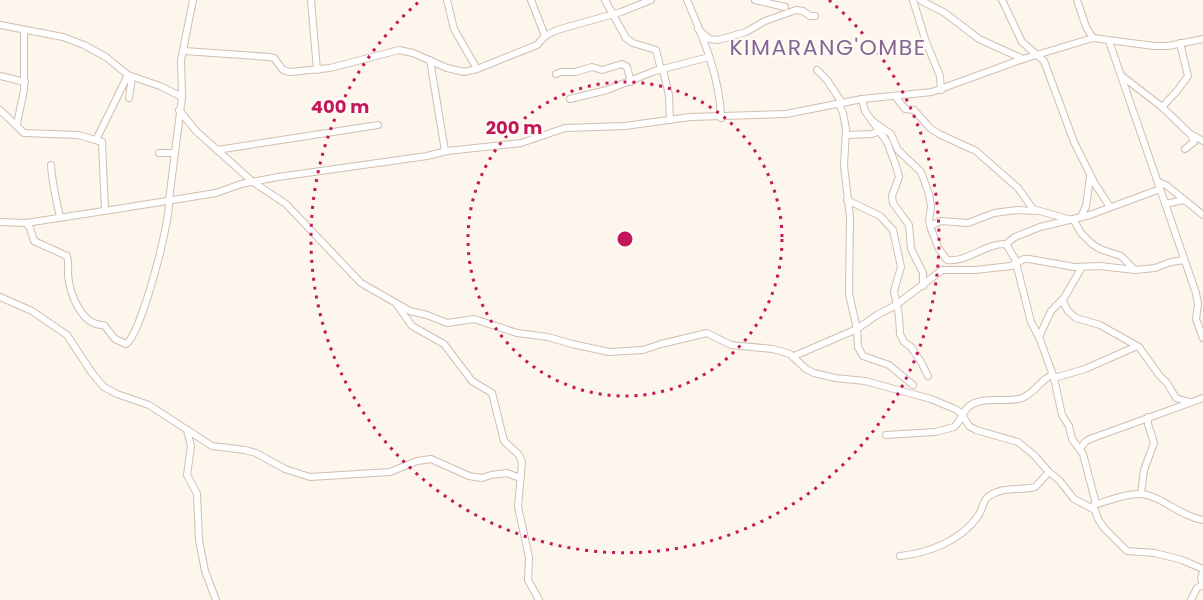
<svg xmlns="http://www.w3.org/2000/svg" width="1203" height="600" font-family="Poppins,sans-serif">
<rect width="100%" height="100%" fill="#fdf6ec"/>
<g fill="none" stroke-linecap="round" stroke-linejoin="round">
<!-- minor casing -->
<g stroke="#d1beb0" stroke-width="8">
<g id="minor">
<polyline points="311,0 317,70"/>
<polyline points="447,0 454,29 477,69"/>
<polyline points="531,0 545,36"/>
<polyline points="605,0 626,38 633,43 656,50 661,70"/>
<path d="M687,0C703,37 720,77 721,118"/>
<polyline points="755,0 785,7"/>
<polyline points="913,0 926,42 940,76 941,90"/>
<polyline points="920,0 945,13 979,39 1023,59"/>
<polyline points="1002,0 1022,42 1044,61 1074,142 1095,184 1110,207"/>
<polyline points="1077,0 1086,27 1093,38"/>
<polyline points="0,25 63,37 84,45 106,57 128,75 160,86 182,97"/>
<polyline points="698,29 709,39 718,40 746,32 765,21 796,10 803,11 810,16 815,16"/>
<polyline points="1109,41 1196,293 1198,304 1196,319 1203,338"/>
<polyline points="184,51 270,57 274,58 283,70 290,72 330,68 399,50 413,53 447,68 464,72 477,69 537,45 545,36 557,30 621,12 651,0"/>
<polyline points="430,60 445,151"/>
<polyline points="663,70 669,95 670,120"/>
<polyline points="817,70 827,80 842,103"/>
<polyline points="556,74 561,72 575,72 592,67 602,70 622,64 627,67 631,82"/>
<polyline points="0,76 25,82"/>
<polyline points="1122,76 1162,107 1189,133 1203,141"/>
<polyline points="895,96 905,109 914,110 930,128 939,134 976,151 1018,188 1033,209 1071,220"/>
<polyline points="129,98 132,77"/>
<polyline points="570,99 607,90 655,71 709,57"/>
<polyline points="862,99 865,111 887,142 896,166 899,177 892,196 893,203 909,225 911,249 923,273 923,286"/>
<polyline points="839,104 843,113 846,129 844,166 850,217 849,294 857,329 858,347 863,356 889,365 913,385"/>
<polyline points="1162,107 1177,91 1188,76 1180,43"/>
<polyline points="0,110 24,133 78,135 102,142 105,210"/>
<polyline points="179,110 196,131 253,182 286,204 361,283 410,311 427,315 447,323 474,319 517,333 548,337 572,344 609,352 643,350 661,344 707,333 731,345 773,349 790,354 806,369 814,373 835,378 865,381 931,399 955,409 961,413 969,426 976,430 1018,442 1034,455 1049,472 1059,480 1074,499 1095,510 1098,519 1104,528 1127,551 1155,553 1182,560 1203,569"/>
<path d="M872,121L891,134L898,150L921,172L929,194L931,207L929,220L931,229L939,249L947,260C967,263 985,243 1006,244L1015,259L1031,322L1039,337L1054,378L1062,415L1069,426L1072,439L1083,454L1096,504"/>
<polyline points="17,124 24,90 24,31"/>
<polyline points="846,135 872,134 880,131"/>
<polyline points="96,140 128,75"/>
<polyline points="1185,149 1194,142 1191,135"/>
<polyline points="217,150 378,125"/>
<polyline points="159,153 174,153"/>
<path d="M51,165C52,183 56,199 60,217"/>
<polyline points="1158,182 1166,185 1203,215"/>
<polyline points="169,200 182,97 181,60 193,0"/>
<polyline points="847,200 880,216 893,230 901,267 894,291 899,316 900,334 904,342 911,347 921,362 928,376"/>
<polyline points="1165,204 1184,200"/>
<polyline points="1081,217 1086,206 1090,177"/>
<polyline points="1073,219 1081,233 1092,244 1100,249 1121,256 1135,270"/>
<polyline points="0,222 26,223 117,209 216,193 241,184 278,177 427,156 447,151 521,143 565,128 625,126 690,117 786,114 862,99 932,92 1023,59 1093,38 1154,46 1168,46 1203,39"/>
<path d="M26,223L30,228L34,241L67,256C69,263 68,269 68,275C70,295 82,326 104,325L115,339L126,344C141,335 171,220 169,200"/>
<polyline points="930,226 941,221 968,223 994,213 1017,210 1034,211"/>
<polyline points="1006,244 1015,237 1040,227 1090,215 1160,189"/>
<polyline points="0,297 32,311 67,335 92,373 104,387 117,394 149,405 212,446 245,450 256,453 285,469 310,477 390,472 417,461 431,459 469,476 482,478 491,475 507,473 520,478"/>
<polyline points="1062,300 1068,311 1076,318 1100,325 1139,347 1159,375 1167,383 1176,398 1189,402"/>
<polyline points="397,305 412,326 444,344 472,381 492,393 504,441 519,455 522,462 518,507 529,557 528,580 539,600"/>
<polyline points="1039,337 1051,311 1064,298 1082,267"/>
<polyline points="794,356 857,329 877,315 896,305 942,270 975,270 1011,266 1024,259 1029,259 1074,267 1100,266 1135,270 1155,268 1171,262 1184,260"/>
<polyline points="1054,378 1085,369 1137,346"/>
<polyline points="187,430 191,446 187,475 197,494 199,540 205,571 216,600"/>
<path d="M886,435L935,432L954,427C960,422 962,414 967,408C982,394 1006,404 1022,398C1035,393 1040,380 1052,375"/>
<polyline points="1080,449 1085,442 1090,439 1203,398"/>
<polyline points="1141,494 1144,470 1154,443 1148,424 1148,417"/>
<path d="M1094,505C1108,501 1126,493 1141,494C1162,496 1179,516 1203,520"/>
<path d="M900,556C928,553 961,541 978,516C983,510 982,500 989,496C1004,486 1019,491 1035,487L1049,472"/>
<polyline points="1203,572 1201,578 1203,584"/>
<polyline points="1191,600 1197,588 1203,585"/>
</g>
</g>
<!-- minor -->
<use href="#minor" stroke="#fff" stroke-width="6"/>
</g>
<!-- distance rings -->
<g fill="none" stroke="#c2185b" stroke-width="3" stroke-dasharray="3 6">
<circle cx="625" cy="239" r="157"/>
<path d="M829 0A314 314 0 1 1 421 0"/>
</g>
<g text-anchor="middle" stroke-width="5" stroke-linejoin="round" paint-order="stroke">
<!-- quarter labels -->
<g font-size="22" letter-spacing="1.5" fill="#846695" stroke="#fffaf3">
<text x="828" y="55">KIMARANG'OMBE</text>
</g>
</g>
<circle cx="625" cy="239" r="9" fill="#c2185b" stroke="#fffaf3" stroke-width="3"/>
<g font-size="18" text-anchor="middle" font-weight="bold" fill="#c2185b" stroke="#fffaf3" stroke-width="5" stroke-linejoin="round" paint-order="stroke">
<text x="340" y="113">400 m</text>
<text x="514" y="134">200 m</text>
</g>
</svg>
